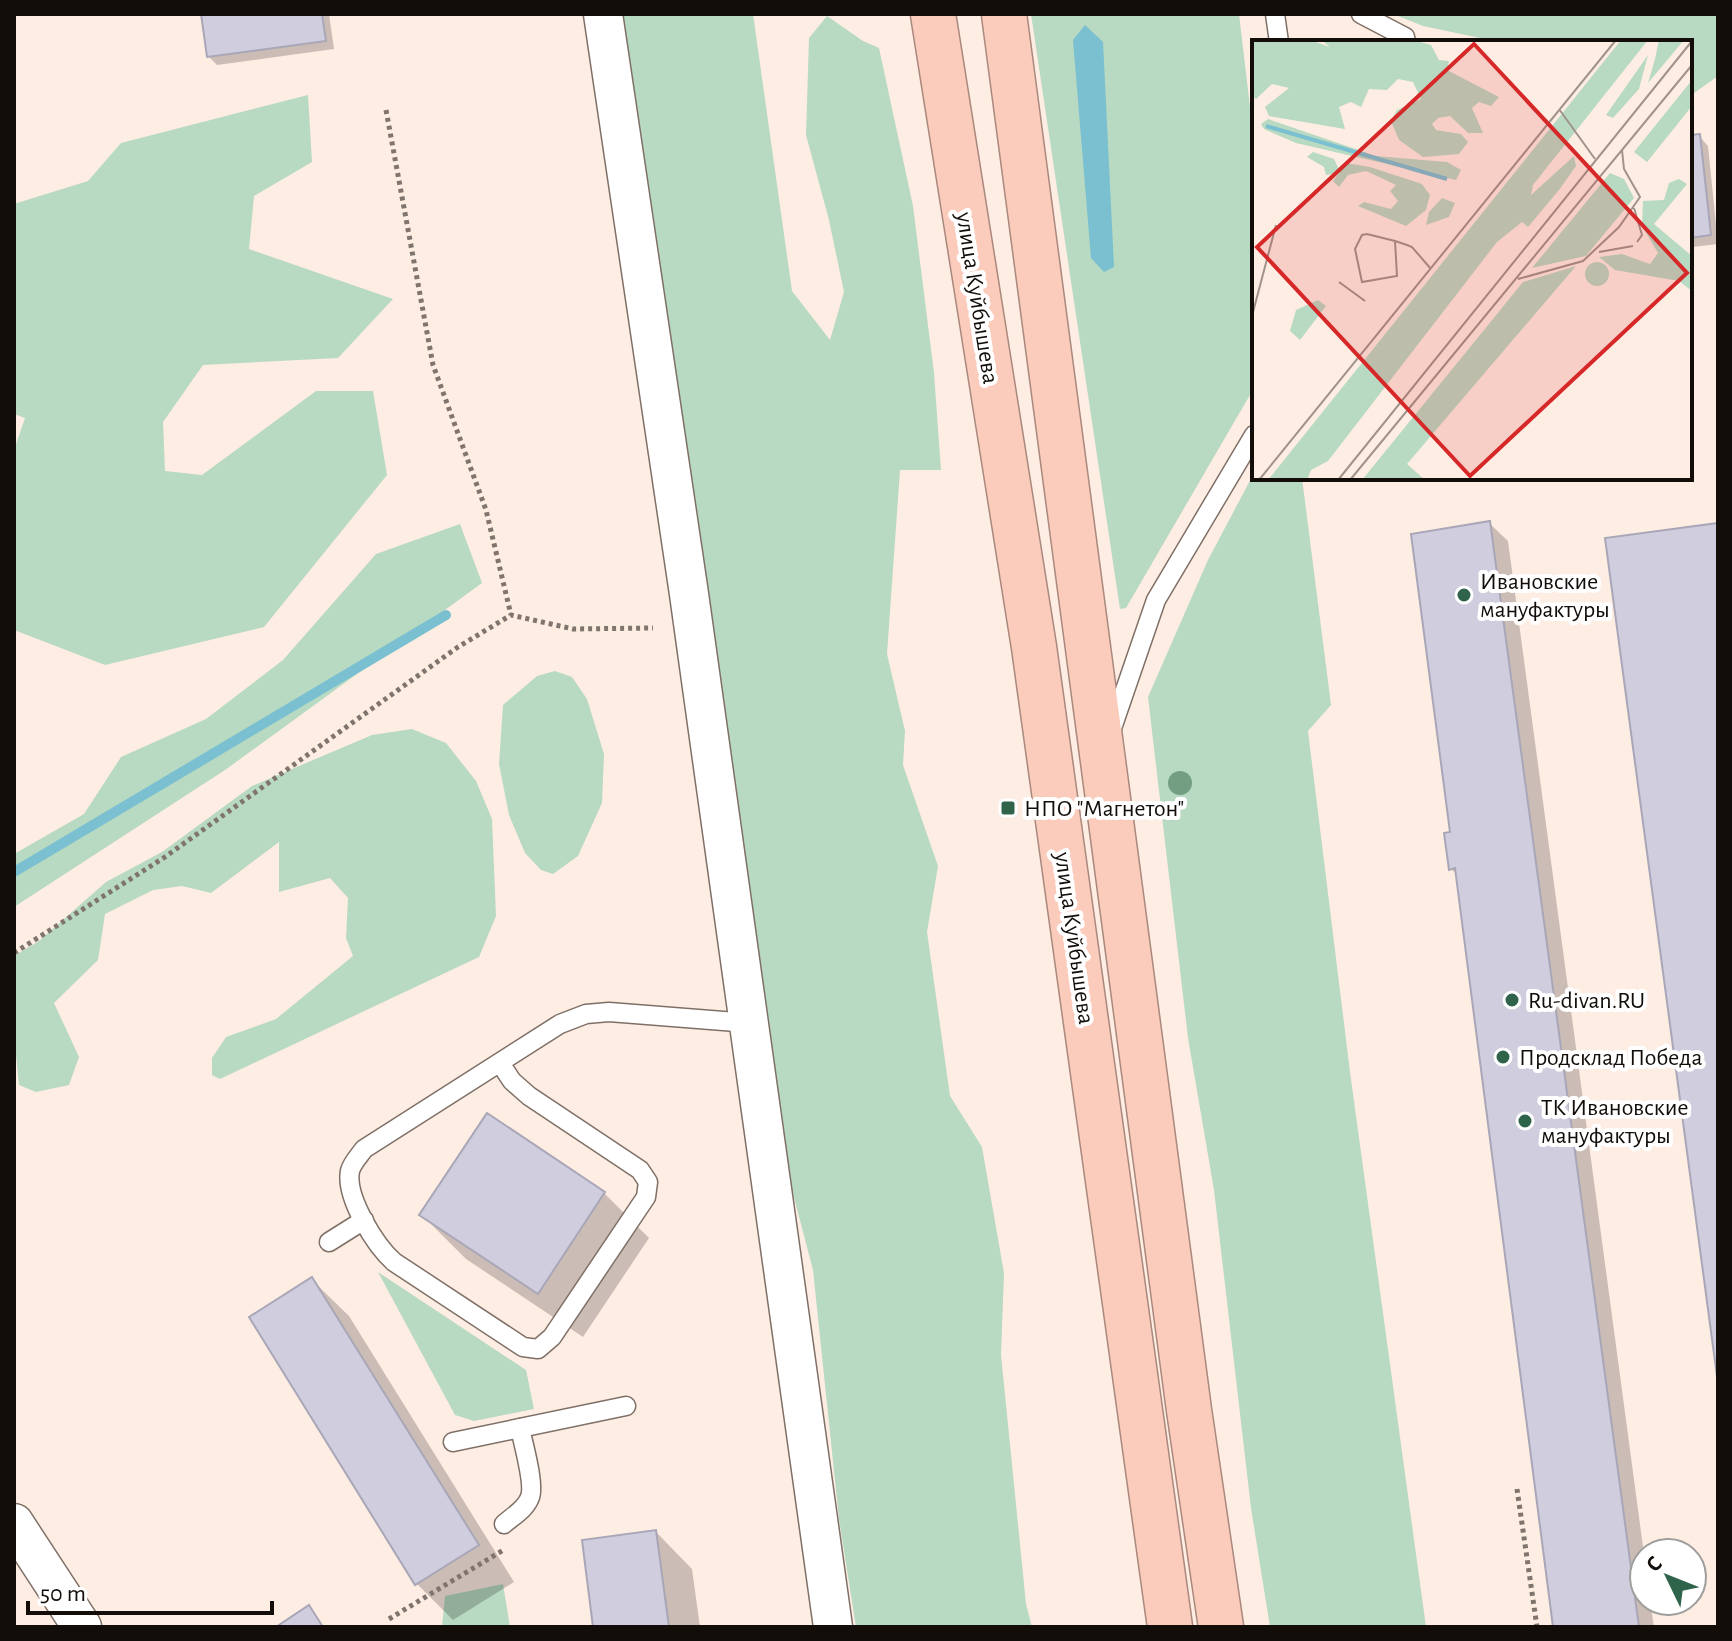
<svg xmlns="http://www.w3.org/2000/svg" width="1732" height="1641" font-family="'Alegreya Sans',sans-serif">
<rect width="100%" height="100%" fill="#feede3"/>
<!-- green -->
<g fill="#b8d9c2">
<polygon points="615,14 753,14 792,291 830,340 844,292 829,220 806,135 809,38 827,16 863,41 879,48 913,206 934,373 941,470 900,470 887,654 905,731 903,765 938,866 927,932 950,1096 982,1147 1004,1273 1001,1355 1026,1604 1032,1627 856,1627 839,1519 813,1270 781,1148"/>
<polygon points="1031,14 1239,14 1254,141 1254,388 1126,608 1120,609"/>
<polygon points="1393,14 1718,14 1718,76 1690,96 1690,42 1543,42 1480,38 1423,26"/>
<polygon points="308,95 312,162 254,196 249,249 393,299 338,358 203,365 163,422 165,471 202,475 316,391 373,391 387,475 264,627 105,665 14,630 14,450 25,418 14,414 14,204 88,181 121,143"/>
<polygon points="1254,473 1254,478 1302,478 1331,705 1308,731 1350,1072 1426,1627 1270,1627 1251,1508 1214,1190 1188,1038 1148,697 1208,560"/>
<polygon points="460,524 482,583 225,770 14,907 14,854 84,814 121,757 206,719 283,660 376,554"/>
<polygon points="555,671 572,677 587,699 604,754 602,803 578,856 553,874 541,870 525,853 509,815 499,764 503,705 537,676"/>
<polygon points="412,729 446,743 476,781 492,819 496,916 479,957 220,1079 212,1075 212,1058 226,1037 276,1019 353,956 346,938 348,898 330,878 279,892 279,842 211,893 182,886 153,890 105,914 98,960 54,1003 79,1057 69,1085 36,1092 19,1085 14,1034 14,956 39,941 106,882 162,852 252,786 372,735"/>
<polygon points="378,1272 526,1370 534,1409 474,1421 455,1415"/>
<polygon points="503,1584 510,1627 442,1627 445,1596"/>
</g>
<!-- water -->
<polygon fill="#7ac0d0" points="1085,25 1103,42 1114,267 1104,272 1091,258 1073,40"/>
<!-- shadow -->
<g fill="#0003">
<polygon points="203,14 329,14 334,49 217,65 208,56"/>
<polygon points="1699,136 1708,146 1718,244 1693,247 1690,244 1690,137"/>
<polygon points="1489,523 1508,541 1644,1554 1644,1601 1650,1601 1654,1627 1555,1627 1458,875 1451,869 1452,834"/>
<polygon points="604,1193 649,1238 583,1337 466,1259 421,1214"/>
<polygon points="312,1280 349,1316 514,1582 453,1620 417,1584"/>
<polygon points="656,1532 692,1569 700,1627 595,1627"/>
</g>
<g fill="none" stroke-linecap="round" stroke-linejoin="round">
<!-- stream -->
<polyline stroke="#7ac0d0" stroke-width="10" points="14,872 446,615"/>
</g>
<!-- building -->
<g fill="#cfcdde" stroke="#a9a7b7" stroke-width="2">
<polygon points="201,14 322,14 326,41 207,57"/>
<polygon points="1700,134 1711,235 1690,238 1690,135"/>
<polygon points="1490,521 1639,1627 1553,1627 1455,868 1449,870 1444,833 1450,832 1411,534"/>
<polygon points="1718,523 1718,1384 1605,538"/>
<polygon points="487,1113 605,1192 538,1294 419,1215"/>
<polygon points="312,1277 479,1545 415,1585 249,1317"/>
<polygon points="656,1530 669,1627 593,1627 582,1540"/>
<polygon points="309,1605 323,1627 276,1627"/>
</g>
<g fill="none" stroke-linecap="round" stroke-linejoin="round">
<!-- lane casing -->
<g stroke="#7f7067" stroke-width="21">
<g id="lane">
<polyline points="1275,14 1279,42"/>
<polyline points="1361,14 1405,37 1406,42"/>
<polyline points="1111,731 1156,600 1254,435"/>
<path d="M500,1063L512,1081L529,1096L640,1170L648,1182L646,1197L552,1337L538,1349L523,1347L394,1262C375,1245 345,1197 350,1171C352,1163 359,1156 364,1149L560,1024L586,1014L609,1012L749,1023"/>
<polyline points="329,1242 364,1220"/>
<polyline points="453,1442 626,1406"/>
<path d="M504,1524C513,1516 526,1509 530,1497C535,1484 523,1443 520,1428"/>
</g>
</g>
<!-- street casing -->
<g stroke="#7f7067" stroke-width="41">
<g id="street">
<polyline points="603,14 689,594 833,1627"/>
<polyline points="14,1523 82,1627"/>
</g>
</g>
<!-- highway casing -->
<g stroke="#a9887d" stroke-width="47">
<g id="highway">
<polyline points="933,14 1034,647 1170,1627"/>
<polyline points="1004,14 1189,1410 1221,1627"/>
</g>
</g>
<!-- path -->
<g stroke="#7f756e" stroke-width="5" stroke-dasharray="4 4" stroke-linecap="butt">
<polyline points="386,110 433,365 486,510 511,615"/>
<polyline points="14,953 165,857 458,647 511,615 573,629 653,628"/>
<polyline points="1517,1489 1537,1627"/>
<polyline points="389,1619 505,1549"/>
</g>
<!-- lane -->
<use href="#lane" stroke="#fff" stroke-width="18"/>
<!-- street -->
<use href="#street" stroke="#fff" stroke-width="38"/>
<!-- highway -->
<use href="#highway" stroke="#fbcbbc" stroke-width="44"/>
</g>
<!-- trees -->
<circle fill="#749e82" cx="1180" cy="783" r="12"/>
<!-- markers -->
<g fill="#2f644a" stroke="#fff" stroke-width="3">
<circle cx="1464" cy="595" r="8"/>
<rect x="1000" y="800" width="16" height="16" rx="4"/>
<circle cx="1512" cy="1000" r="8"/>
<circle cx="1503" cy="1057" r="8"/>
<circle cx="1525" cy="1121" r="8"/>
</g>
<g text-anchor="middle" stroke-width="8" stroke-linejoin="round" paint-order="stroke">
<!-- street labels -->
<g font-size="24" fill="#120d09" stroke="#fff">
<text transform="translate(978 298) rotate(81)" y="8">улица Куйбышева</text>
<text transform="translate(1075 938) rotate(82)" y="8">улица Куйбышева</text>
</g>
<!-- poi labels -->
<g font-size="24" fill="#120d09" stroke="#fff" text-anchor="start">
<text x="1480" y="589">Ивановские<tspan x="1480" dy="28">мануфактуры</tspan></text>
<text x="1024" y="816">НПО "Магнетон"</text>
<text x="1528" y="1008">Ru-divan.RU</text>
<text x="1519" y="1065">Продсклад Победа</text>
<text x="1541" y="1115">ТК Ивановские<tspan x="1541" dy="28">мануфактуры</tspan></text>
</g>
</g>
<!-- overview -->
<g transform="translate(1252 40)">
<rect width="440" height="440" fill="#feede3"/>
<path d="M0,0H58L78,7L69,0H161L179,5L187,20L197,21L195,30L247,57L239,66L227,62L220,68L231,93H216L198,76L186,78L180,84L184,90L209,94L216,102L207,114L171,117L147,100L139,81L145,70L169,59L161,42L146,39L135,50L117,49L109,67L99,62L87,67L93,89L17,76L13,67L37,48L20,44L4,59L0,56ZM369,0H396L281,145L279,155L322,116L324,126L307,150L276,187L270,182L245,202L76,421L59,430L55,440H16ZM407,0H432L396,43L403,19ZM396,15L387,49L361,78L354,75ZM440,40V66L395,122L382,112ZM16,79L124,116L195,122L209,130L204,140L44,103L12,89L9,84ZM61,112L82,119L87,129L94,123L118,127L170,144L178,155L174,170L154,186L106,166L112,162L139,169L146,161L138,151L144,145L114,131L96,135L87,147L81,141L87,133L74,135L72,127L55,117ZM358,133L372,139L382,158L334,216L280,228ZM427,139L435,144L402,184L440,216V251L427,241L363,230L347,217L370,214L398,224L406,213L390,186L391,161L412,160L417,143ZM190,158L203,163L197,177L174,185L177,172ZM333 234a12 12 0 1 1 24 0a12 12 0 1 1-24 0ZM324,226L155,424L173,440H110L271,242ZM66,260L74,266L48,300L38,291L44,270Z" fill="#b8d9c2"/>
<path fill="none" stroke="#7ac0d0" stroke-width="4" d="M14,86L195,139"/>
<path fill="none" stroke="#a0938c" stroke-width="2" d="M307,69L343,119M382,168L390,195L385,202M143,201L145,236L110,242L103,209L110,195L115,194L143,201L155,205L160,207L179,229M347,212L381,206M266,239L331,221L367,187L388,157L372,129L370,110M87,242L113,261M0,276L24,185M7,440L364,0M86,440L440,1M98,440L440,25"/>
<path fill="#d62828" fill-opacity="0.15" stroke="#d62828" stroke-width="4" d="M222,4L435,233L218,436L5,207Z"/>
<rect width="440" height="440" fill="none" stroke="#120d09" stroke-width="4"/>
</g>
<!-- border -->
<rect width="1732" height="1641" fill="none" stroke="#120d09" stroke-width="32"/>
<!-- north arrow -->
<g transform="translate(1668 1577) rotate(313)"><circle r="38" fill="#ffffff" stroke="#a09e9d" stroke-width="2"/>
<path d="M0-6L14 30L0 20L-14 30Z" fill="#2f644a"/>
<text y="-12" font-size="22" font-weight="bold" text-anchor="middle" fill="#120d09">С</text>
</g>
<!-- scale -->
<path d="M28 1601v12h244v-12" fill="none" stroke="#120d09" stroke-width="4"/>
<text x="40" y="1601" font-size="24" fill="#120d09" stroke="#ffffff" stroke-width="6" paint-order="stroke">50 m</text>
</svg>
